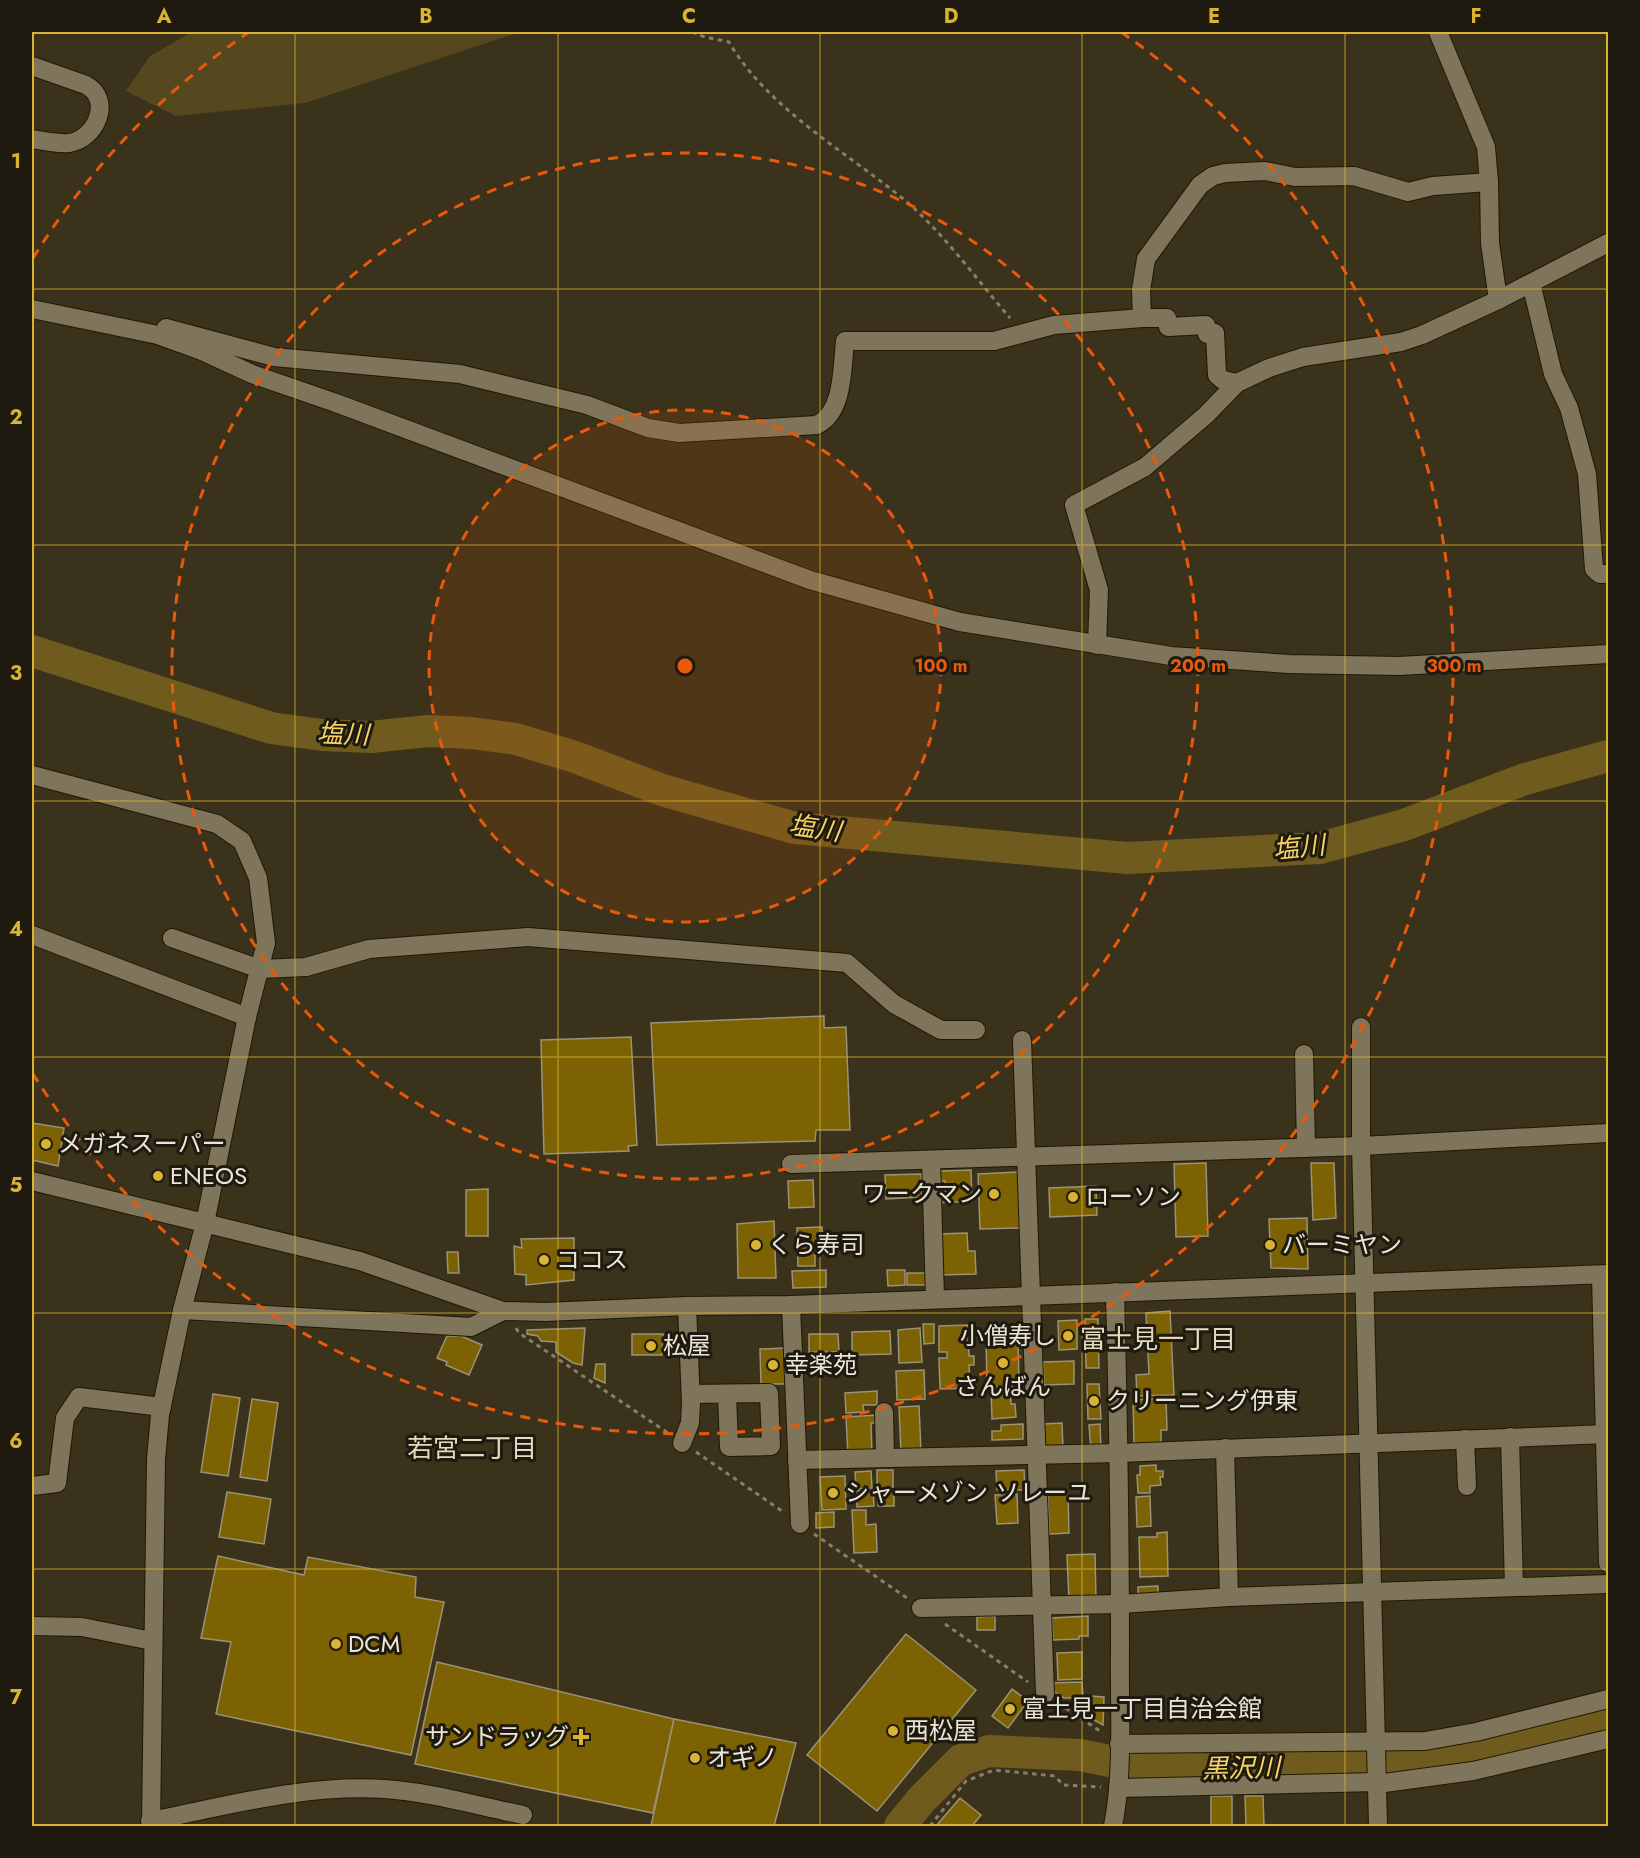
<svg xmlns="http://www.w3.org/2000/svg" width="1640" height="1858" font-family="Jost,'Noto Sans JP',sans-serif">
<rect width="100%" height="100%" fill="#3a321a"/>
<!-- green -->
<polygon fill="#56481e" points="192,32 520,32 305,103 176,116 126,91 150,56"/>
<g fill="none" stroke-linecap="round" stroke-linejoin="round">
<!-- river -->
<g stroke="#6f5b1e" stroke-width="32">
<polyline points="32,651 271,728 322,735 371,737 428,731 471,733 516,739 575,757 662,790 795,828 1127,858 1320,848 1404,825 1525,779 1608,756"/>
<polyline points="900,1826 922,1799 961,1760 989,1751 1080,1755 1144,1768 1240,1770 1417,1761 1608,1717"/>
</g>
</g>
<!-- building -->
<g fill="#7c6202" stroke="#9b9277" stroke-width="1.5">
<polygon points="824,1016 824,1028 846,1027 850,1130 816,1130 815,1141 657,1145 651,1023"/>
<polygon points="631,1037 637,1145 628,1146 629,1151 544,1154 541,1040"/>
<polygon points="32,1123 64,1128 58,1166 32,1160"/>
<polygon points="1206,1163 1208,1236 1176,1237 1174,1164"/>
<polygon points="1311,1163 1334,1163 1336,1218 1313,1220"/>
<polygon points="971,1170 972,1201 937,1203 937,1193 945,1192 945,1181 940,1181 940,1171"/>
<polygon points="1020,1172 1022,1228 980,1229 978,1174"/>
<polygon points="921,1174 922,1197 886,1199 885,1175"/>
<polygon points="813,1180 814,1207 789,1208 788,1181"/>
<polygon points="1096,1186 1097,1215 1050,1217 1049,1188"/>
<polygon points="488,1189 488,1236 466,1236 466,1190"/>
<polygon points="1307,1218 1308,1269 1271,1268 1269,1219"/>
<polygon points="774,1221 776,1278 738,1278 737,1224"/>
<polygon points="822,1227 823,1242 818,1242 818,1254 815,1255 815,1266 798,1266 797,1228"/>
<polygon points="967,1233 968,1251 975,1251 976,1274 940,1275 939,1234"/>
<polygon points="574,1238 574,1280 526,1285 526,1275 515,1274 514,1246 522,1248 521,1239"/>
<polygon points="447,1252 458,1252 459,1273 448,1273"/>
<polygon points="826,1270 826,1287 793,1288 792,1271"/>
<polygon points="887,1270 905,1270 905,1285 888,1286"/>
<rect x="907" y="1273" width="20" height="12"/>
<polygon points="1170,1311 1174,1395 1137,1396 1136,1375 1149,1374 1146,1313"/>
<polygon points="1085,1319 1098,1319 1099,1368 1086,1368"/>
<polygon points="1077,1320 1077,1349 1059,1350 1058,1321"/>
<polygon points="923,1324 934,1324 934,1343 924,1344"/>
<polygon points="968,1325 969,1356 974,1356 974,1365 969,1365 970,1388 940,1389 939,1358 947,1358 947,1352 939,1352 939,1326"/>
<polygon points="585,1328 582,1365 573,1363 556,1352 556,1342 541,1341 538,1336 527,1334 527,1330"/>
<polygon points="920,1328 922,1362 899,1363 898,1330"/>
<polygon points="890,1331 891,1354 852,1355 852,1332"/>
<polygon points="632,1334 663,1334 662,1355 632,1355"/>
<polygon points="809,1334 838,1334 839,1352 809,1352"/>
<polygon points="447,1336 461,1336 482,1345 469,1375 446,1365 447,1362 437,1358"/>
<polygon points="986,1339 1018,1339 1019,1386 987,1387"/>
<polygon points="785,1348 786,1384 761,1384 760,1349"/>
<polygon points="1074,1361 1074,1384 1044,1385 1043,1362"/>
<polygon points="596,1364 605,1364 605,1383 594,1378"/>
<polygon points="924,1370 925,1399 897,1400 896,1371"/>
<polygon points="1087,1384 1099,1384 1101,1419 1088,1419"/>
<polygon points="991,1390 1010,1390 1011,1404 1015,1404 1016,1417 992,1419"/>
<polygon points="877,1391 877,1405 863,1405 864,1412 846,1413 845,1393"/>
<polygon points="213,1394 240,1398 228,1476 201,1472"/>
<polygon points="1166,1398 1167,1430 1161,1430 1161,1444 1134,1445 1133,1400"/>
<polygon points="252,1399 278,1403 267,1481 240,1477"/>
<polygon points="919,1406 921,1452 901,1453 899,1407"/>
<polygon points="877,1415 878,1423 871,1423 872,1454 848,1456 846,1417"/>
<polygon points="1062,1423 1063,1449 1043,1450 1042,1424"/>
<polygon points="1023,1424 1023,1439 992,1440 992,1431 1001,1431 1001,1425"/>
<polygon points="1100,1424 1101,1450 1091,1450 1089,1425"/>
<polygon points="1156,1465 1156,1471 1163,1471 1163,1477 1160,1477 1161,1485 1150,1486 1150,1493 1138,1493 1137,1475 1140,1475 1140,1466"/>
<polygon points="877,1470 893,1470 893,1487 877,1488"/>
<polygon points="1024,1470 1025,1490 997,1490 996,1471"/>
<polygon points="871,1471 872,1488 856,1489 855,1472"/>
<polygon points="845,1476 846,1509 822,1510 820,1477"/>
<polygon points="873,1490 874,1506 857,1507 856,1491"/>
<polygon points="894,1490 894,1506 878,1506 878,1491"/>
<polygon points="227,1492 271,1499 264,1544 219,1537"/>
<polygon points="1017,1494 1018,1523 997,1524 995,1495"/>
<polygon points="1048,1495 1068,1495 1069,1533 1049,1534"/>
<polygon points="1150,1496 1151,1526 1137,1527 1136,1497"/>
<polygon points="852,1510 866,1510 866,1525 876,1524 877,1552 854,1553"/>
<polygon points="834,1512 834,1527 816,1528 816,1513"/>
<polygon points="1167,1532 1168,1576 1140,1577 1139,1537 1157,1537 1157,1533"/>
<polygon points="1095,1554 1096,1600 1069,1601 1067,1555"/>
<polygon points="218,1556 304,1575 308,1557 416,1577 415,1597 444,1602 411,1755 216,1714 231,1642 201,1638"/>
<polygon points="1158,1586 1158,1599 1138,1599 1138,1587"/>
<polygon points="995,1616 995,1630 977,1630 977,1617"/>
<polygon points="1088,1616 1088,1636 1079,1636 1079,1639 1053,1640 1052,1618"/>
<polygon points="906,1634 976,1690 877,1811 807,1755"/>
<polygon points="1082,1652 1082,1679 1058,1680 1057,1653"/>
<polygon points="437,1662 674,1719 653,1813 415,1764"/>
<polygon points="1082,1682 1083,1698 1064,1698 1050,1689 1050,1683"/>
<polygon points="1012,1689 1028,1701 1008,1728 992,1716"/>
<polygon points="1090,1696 1104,1697 1103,1725 1089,1717"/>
<polygon points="674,1719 796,1743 774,1826 651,1826"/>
<rect x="1211" y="1796" width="21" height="30"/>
<polygon points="1245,1796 1263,1796 1264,1826 1246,1826"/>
<polygon points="960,1798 981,1815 972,1826 936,1826"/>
</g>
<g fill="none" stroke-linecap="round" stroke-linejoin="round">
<!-- minor casing -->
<g stroke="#211903" stroke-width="20">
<g id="minor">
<polyline points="1438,32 1486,147 1489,182 1490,243 1498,300"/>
<path d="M32,66L86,85C113,100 96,139 69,143C57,144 43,141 32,139"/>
<polyline points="1531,283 1553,374 1569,408 1587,474 1594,569 1600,574 1608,574"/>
<polyline points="32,309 158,335 202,351 252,374 336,403 810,580 960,622 1171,656 1289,664 1399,666 1608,654"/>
<polyline points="1142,318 1167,318 1168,327 1206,325 1207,334 1215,333 1217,375 1223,380 1237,383"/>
<path d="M166,328L274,357L460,374L587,405L648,428L679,433L817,425C844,412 842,367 845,341H994L1054,325L1142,318L1141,290L1146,259L1200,185L1213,176L1225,173L1265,171L1295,177L1354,176L1408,192L1433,186L1489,182"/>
<polyline points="1097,645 1099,590 1074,505 1145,467 1206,415 1237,383 1269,368 1303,357 1401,342 1422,335 1498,300 1608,243"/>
<polyline points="32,775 217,824 242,841 258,878 266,943 247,1017 205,1223 182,1310 160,1415 156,1459 151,1826"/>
<polyline points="32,935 247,1017"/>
<polyline points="172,938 260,969 306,967 369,949 528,937 847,963 894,1004 941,1030 976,1030"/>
<polyline points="1361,1027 1361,1146 1378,1826"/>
<polyline points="1022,1040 1045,1694"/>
<polyline points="1304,1054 1306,1148"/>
<polyline points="931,1160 935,1299"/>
<polyline points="791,1164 1361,1146 1608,1133"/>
<polyline points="32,1181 360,1261 503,1311 545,1312 687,1306 791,1305 1608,1274"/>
<polyline points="1601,1275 1608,1563"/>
<polyline points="791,1305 800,1524"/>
<polyline points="182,1310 471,1327 503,1311"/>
<polyline points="691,1394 769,1393 771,1446 729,1447 727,1394"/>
<polyline points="884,1412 885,1458"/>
<polyline points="1510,1437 1514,1587"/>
<polyline points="1465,1439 1467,1486"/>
<polyline points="682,1443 690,1423 691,1403 687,1306"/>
<polyline points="1225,1448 1229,1597"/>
<polyline points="797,1460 1120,1453 1608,1434"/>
<polyline points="32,1486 57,1483 65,1418 79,1397 162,1407"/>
<polyline points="921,1608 1120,1604 1229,1597 1608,1584"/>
<polyline points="32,1626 82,1627 152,1641"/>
<polyline points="1119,1744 1425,1741 1476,1732 1608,1699"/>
<polyline points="1377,1784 1473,1771 1608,1739"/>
<polyline points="1118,1788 1377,1782"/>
<path d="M150,1821C227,1806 305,1784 384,1789C431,1792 478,1806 523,1815"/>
<path d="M1113,1826C1124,1769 1119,1707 1120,1649C1120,1530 1118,1411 1115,1292"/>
</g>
</g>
<!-- path -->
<g stroke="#857f6b" stroke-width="3" stroke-dasharray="4.5 4.5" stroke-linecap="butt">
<path d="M692,32L705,37L729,42C769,110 847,152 907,202C944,234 978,281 1010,318"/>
<polyline points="516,1328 519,1333 668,1433"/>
<polyline points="696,1452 782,1511"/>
<polyline points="814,1534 907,1598"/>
<polyline points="945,1624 1028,1682"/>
<polyline points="1058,1703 1103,1733"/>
<polyline points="930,1826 966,1781 994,1770 1055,1776 1063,1785 1101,1787"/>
</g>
<!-- minor -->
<use href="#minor" stroke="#7e755b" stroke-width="18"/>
</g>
<!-- grid -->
<path fill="none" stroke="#dab333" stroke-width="1.5" stroke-opacity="0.55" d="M295,32V1826M558,32V1826M820,32V1826M1082,32V1826M1345,32V1826M32,289H1608M32,545H1608M32,801H1608M32,1057H1608M32,1313H1608M32,1569H1608"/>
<!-- distance rings -->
<circle cx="685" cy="666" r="256" fill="#e8590c" fill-opacity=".12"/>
<g fill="none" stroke="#e8590c" stroke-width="3" stroke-dasharray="10 8">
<circle cx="685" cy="666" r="256"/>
<circle cx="685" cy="666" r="513"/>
<path d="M33 258A769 769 0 0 1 249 32M1121 32A769 769 0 1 1 33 1074"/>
</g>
<!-- markers -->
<g fill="#dab333" stroke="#1e1a10" stroke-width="2">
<circle cx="46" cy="1144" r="6"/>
<circle cx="158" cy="1176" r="6"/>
<circle cx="994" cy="1194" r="6"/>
<circle cx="1073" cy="1197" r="6"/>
<circle cx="756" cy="1245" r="6"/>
<circle cx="1270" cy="1245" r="6"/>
<circle cx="544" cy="1260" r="6"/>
<circle cx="1068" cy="1336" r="6"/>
<circle cx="651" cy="1346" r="6"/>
<circle cx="1003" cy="1363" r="6"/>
<circle cx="773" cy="1365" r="6"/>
<circle cx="1094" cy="1401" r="6"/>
<circle cx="833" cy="1493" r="6"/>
<circle cx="336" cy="1644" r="6"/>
<circle cx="1010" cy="1709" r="6"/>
<circle cx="893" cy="1731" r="6"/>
<path d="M578 1728h6v6h6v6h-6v6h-6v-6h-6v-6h6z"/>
<circle cx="695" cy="1758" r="6"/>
</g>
<g text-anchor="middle" stroke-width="6" stroke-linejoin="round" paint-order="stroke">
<!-- poi labels -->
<g font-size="24" fill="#eae5d7" stroke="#1e1a10" text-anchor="start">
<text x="58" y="1152">メガネスーパー</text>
<text x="170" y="1184">ENEOS</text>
<text x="982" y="1202" text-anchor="end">ワークマン</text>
<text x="1085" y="1205">ローソン</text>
<text x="768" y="1253">くら寿司</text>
<text x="1282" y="1253">バーミヤン</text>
<text x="556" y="1268">ココス</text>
<text x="1056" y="1344" text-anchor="end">小僧寿し</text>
<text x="663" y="1354">松屋</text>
<text x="785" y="1373">幸楽苑</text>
<text x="1003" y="1395" text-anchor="middle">さんばん</text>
<text x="1106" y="1409">クリーニング伊東</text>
<text x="845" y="1501">シャーメゾン ソレーユ</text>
<text x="348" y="1652">DCM</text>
<text x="1022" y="1717">富士見一丁目自治会館</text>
<text x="905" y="1739">西松屋</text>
<text x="569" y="1745" text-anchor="end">サンドラッグ</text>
<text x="707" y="1766">オギノ</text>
</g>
<!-- water labels -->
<g font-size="26" font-style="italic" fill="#f7d265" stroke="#1e1a10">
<text transform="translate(343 734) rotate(2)" y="9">塩川</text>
<text transform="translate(815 828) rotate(8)" y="9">塩川</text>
<text transform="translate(1299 847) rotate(-6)" y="9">塩川</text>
<text transform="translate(1241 1768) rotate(-1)" y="9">黒沢川</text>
</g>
<!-- neighbourhood labels -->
<g font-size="26" fill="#e4dabe" stroke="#1e1a10">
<text x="1158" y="1348">富士見一丁目</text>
<text x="472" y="1457">若宮二丁目</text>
</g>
</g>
<circle cx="685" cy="666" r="9" fill="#e8590c" stroke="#1e1a10" stroke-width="3"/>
<g font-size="18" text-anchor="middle" font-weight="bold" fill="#e8590c" stroke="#1e1a10" stroke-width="6" stroke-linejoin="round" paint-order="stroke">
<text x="941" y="672">100 m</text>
<text x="1198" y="672">200 m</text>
<text x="1454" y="672">300 m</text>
</g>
<!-- border -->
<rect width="1640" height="1858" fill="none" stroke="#1e1a10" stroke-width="66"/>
<rect x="33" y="33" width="1574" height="1792" fill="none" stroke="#dab333" stroke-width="2"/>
<g font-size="20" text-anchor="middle" font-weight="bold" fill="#dab333">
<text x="164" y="23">A</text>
<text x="426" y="23">B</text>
<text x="689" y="23">C</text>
<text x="951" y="23">D</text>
<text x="1214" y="23">E</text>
<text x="1476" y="23">F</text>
<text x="16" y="168">1</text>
<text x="16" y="424">2</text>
<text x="16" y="680">3</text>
<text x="16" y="936">4</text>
<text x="16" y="1192">5</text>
<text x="16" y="1448">6</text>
<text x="16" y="1704">7</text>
</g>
</svg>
